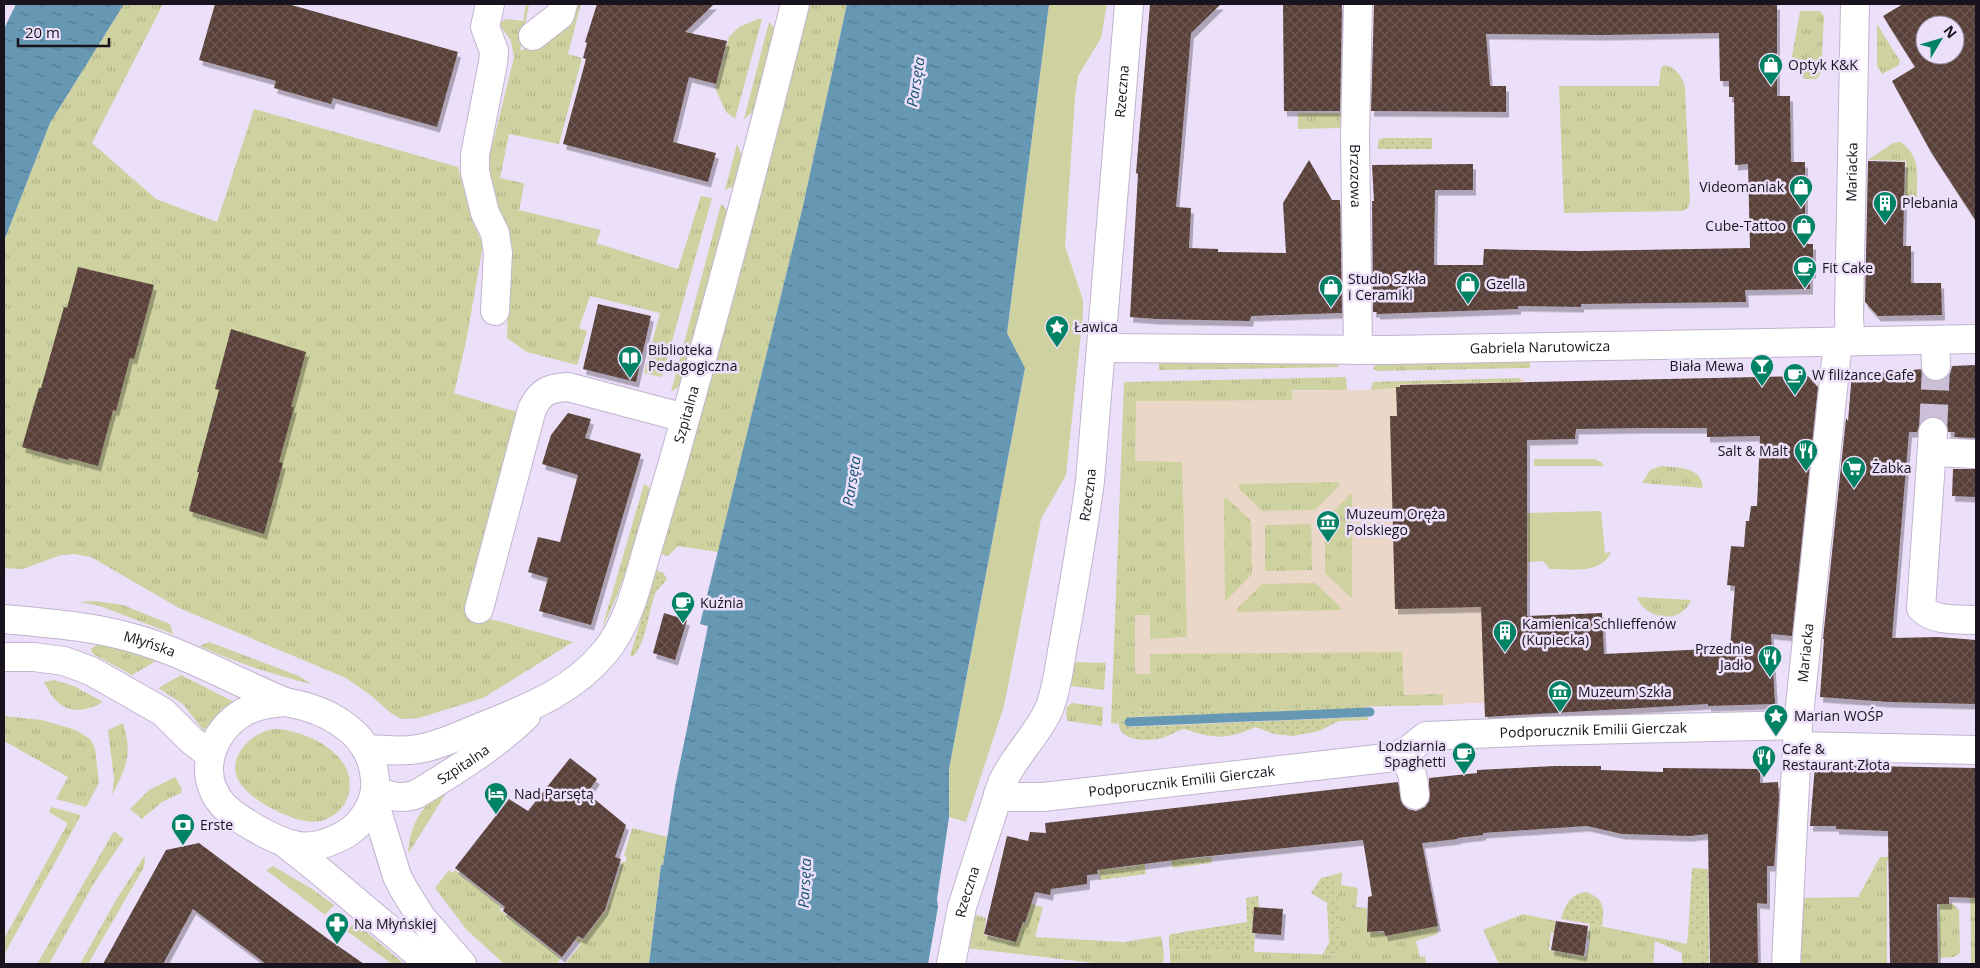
<svg xmlns="http://www.w3.org/2000/svg" width="1980" height="968" font-family="'Open Sans',sans-serif">
<defs>
<pattern id="grass-tufts" width="24" height="20" patternUnits="userSpaceOnUse" patternTransform="scale(1.25)"><rect width="24" height="20" fill="#ced2a0"/><path d="M3 7l-1-3M5 7V3M7 7l1-3M15 17l-1-3M17 17v-4M19 17l1-3" fill="none" stroke="#b0b389"/></pattern>
<pattern id="garden-dots" width="8" height="8" patternUnits="userSpaceOnUse" patternTransform="scale(1.25)"><rect width="8" height="8" fill="#ced2a0"/><path d="M2 2h.1M6 6h.1" fill="none" stroke="#b0b389" stroke-width="1.8" stroke-linecap="round"/></pattern>
<pattern id="water-ripples" width="26" height="14" patternUnits="userSpaceOnUse" patternTransform="scale(1.25)"><rect width="26" height="14" fill="#6697b3"/><path d="M2 4q2-2 4 0t4 0M15 11q2-2 4 0t4 0" fill="none" stroke="#537a91"/></pattern>
<pattern id="building-cross-hatch" width="8" height="8" patternUnits="userSpaceOnUse" patternTransform="scale(1.25)"><rect width="8" height="8" fill="#594038"/><path d="M0 0l8 8M0 8l8-8" fill="none" stroke="#6c5852"/></pattern>
<filter id="shadow"><feDropShadow dx="3" dy="5.5" stdDeviation="0" flood-color="#0004"/></filter>
</defs>
<rect width="100%" height="100%" fill="#ecdff9"/>
<!-- commercial -->
<polygon fill="#ebd7c8" points="1520,378 1524,379 1525,399 1528,564 1527,584 1526,584 1527,714 1485,717 1484,703 1472,703 1444,705 1131,711 1128,392 1368,390 1371,390 1373,382"/>
<!-- grass -->
<g fill="url(#grass-tufts)">
<polygon points="124,4 163,4 92,143 156,199 217,222 254,109 458,167 471,217 483,245 466,342 454,393 527,415 473,616 498,621 573,642 483,698 419,718 401,719 391,713 369,694 346,678 179,608 91,557 74,554 61,555 23,569 4,568 4,241 50,123"/>
<polygon points="526,4 529,4 520,51 555,31 573,4 581,4 568,54 582,58 559,144 509,134 500,178 523,183 524,185 519,210 601,230 596,243 678,269 701,196 712,198 662,377 644,373 660,313 590,296 579,328 587,331 577,365 527,352 507,338 508,298 487,179 488,149 493,143 514,57 511,41 501,27 501,22 506,19 523,21"/>
<polygon points="808,4 847,4 803,206 718,552 678,546 668,556 660,554 718,352"/>
<polygon points="1800,11 1820,11 1824,16 1821,72 1817,79 1804,79 1791,62"/>
<polygon points="758,19 762,19 735,119 726,112 715,88 729,37 739,27"/>
<polygon points="769,22 774,28 774,33 754,111 744,119"/>
<polygon points="1877,24 1900,61 1899,65 1882,74 1877,66"/>
<path d="M1665,65C1677,68 1681,76 1685,87L1690,201L1688,208L1683,211L1564,213L1559,86H1659L1661,68Z"/>
<polygon points="1298,113 1341,113 1340,128 1298,129"/>
<path d="M1901,142C1921,158 1917,174 1917,197H1905L1906,161L1868,160L1893,143Z"/>
<polygon points="737,144 742,156 734,186 725,190"/>
<polygon points="721,204 728,211 683,383 671,392"/>
<polygon points="1530,358 1530,368 1376,371 1373,368 1377,364"/>
<polygon points="1332,361 1340,367 1159,370 1159,362"/>
<polygon points="1346,377 1347,390 1292,390 1292,400 1136,401 1135,461 1182,462 1187,637 1150,639 1150,615 1135,615 1135,674 1150,674 1150,654 1402,652 1404,695 1443,694 1443,705 1131,711 1119,719 1118,724 1111,723 1124,382"/>
<polygon points="1520,378 1520,382 1399,384 1399,387 1395,388 1371,390 1373,382"/>
<polygon points="1534,459 1595,459 1601,462 1604,466 1534,466"/>
<path d="M1661,466C1679,468 1701,466 1703,488L1642,483L1650,470Z"/>
<polygon points="1339,482 1339,486 1315,510 1262,511 1239,489 1239,484"/>
<path d="M644,484L652,489C637,536 625,584 602,628Z"/>
<polygon points="1350,494 1352,494 1352,597 1350,597 1325,573 1325,520"/>
<polygon points="1224,498 1227,498 1251,521 1252,574 1227,600 1225,600"/>
<polygon points="1311,524 1312,570 1265,571 1265,525"/>
<polygon points="1315,583 1341,608 1341,610 1238,612 1237,609 1262,584"/>
<path d="M1637,597L1691,600C1682,625 1645,620 1637,597Z"/>
<polygon points="95,601 123,605 170,624 173,634 100,606 80,602"/>
<path d="M209,642L299,676L311,684C272,674 236,663 200,646Z"/>
<polygon points="98,644 128,650 156,661 132,675 93,654 91,649"/>
<polygon points="1075,662 1106,663 1104,690 1071,686 1068,683 1072,664"/>
<polygon points="181,675 240,705 203,730 183,704 158,688"/>
<path d="M54,680L74,686L103,702C76,717 57,711 44,682Z"/>
<polygon points="1072,703 1103,707 1102,726 1068,721 1066,715 1067,707"/>
<polygon points="4,716 42,720 76,730 90,739 95,748 99,783 86,807 56,799 68,777 4,741"/>
<path d="M123,723C133,754 126,768 112,795L114,779L108,730Z"/>
<path d="M273,729C308,729 367,759 345,803C340,812 331,818 321,821C300,826 257,804 243,787C222,763 247,734 273,729Z"/>
<polygon points="175,777 182,789 181,793 162,802 142,819 130,809 149,790"/>
<path d="M448,790L410,851L408,852C411,822 422,803 448,790Z"/>
<polygon points="51,807 81,815 4,955 4,939 67,825 66,822 50,813 49,811"/>
<polygon points="632,828 668,837 663,865 661,865 649,964 565,964 581,944 575,940 578,937 583,940 606,910 622,862 625,862 627,857 624,856"/>
<polygon points="114,831 124,839 94,883 49,964 37,964"/>
<polygon points="145,855 144,867 88,964 80,964 116,900"/>
<polygon points="1943,856 1938,861 1887,861 1887,964 1797,964 1800,898 1858,897 1880,857"/>
<polygon points="273,866 312,889 334,905 325,915 266,870"/>
<polygon points="1970,868 1972,898 1976,898 1976,964 1971,964"/>
<polygon points="449,870 453,873 455,870 502,907 500,910 561,958 557,964 504,964 466,929 435,888"/>
<polygon points="1342,872 1341,885 1358,888 1356,907 1367,908 1367,932 1383,932 1385,936 1396,934 1436,918 1438,934 1416,941 1420,957 1425,956 1426,964 1170,964 1170,949 1340,955 1337,874"/>
<polygon points="1031,904 1043,907 1035,937 1124,942 1161,936 1164,953 1163,964 1103,964 967,948 972,914 986,918 984,935 1016,942 1023,923 1026,923"/>
<polygon points="1939,904 1953,904 1959,910 1960,953 1954,957 1939,958"/>
<polygon points="1523,914 1556,921 1554,933 1551,933 1549,950 1586,957 1590,940 1587,939 1590,924 1687,944 1688,935 1699,935 1701,964 1682,964 1682,953 1655,941 1653,964 1499,964 1483,930"/>
<polygon points="355,922 404,964 392,964 347,931"/>
</g>
<!-- park -->
<g fill="#ced2a0">
<polygon points="1049,4 1107,4 1101,38 1078,76 1075,98 1065,246 1083,300 1083,314 1066,475 1041,519 1004,706 966,822 949,817 949,769 1025,369 1007,333"/>
<path d="M1601,511L1605,553L1611,552C1601,575 1571,569 1550,569L1543,561L1528,562L1527,513Z"/>
</g>
<!-- garden -->
<g fill="url(#garden-dots)">
<polygon points="1383,138 1432,138 1432,149 1378,149 1378,140"/>
<path d="M656,570L663,573L667,578C665,584 658,587 655,594C647,615 648,639 633,657L630,656Z"/>
<path d="M1366,706V709L1129,717V727L1367,717L1368,720L1339,721L1319,731L1293,736L1274,734L1256,727C1225,740 1215,739 1184,729C1176,731 1170,736 1162,738C1146,742 1115,741 1119,719L1131,711Z"/>
<polygon points="1170,856 1172,856 1178,860 1211,857 1212,863 1173,868"/>
<polygon points="1142,860 1144,860 1146,874 1100,880 1098,866 1105,865 1111,869 1137,866"/>
<polygon points="1692,868 1708,869 1709,964 1701,964 1699,935 1688,935"/>
<polygon points="1337,874 1340,955 1323,954 1329,943 1327,903 1311,893 1321,878"/>
<path d="M1586,892C1605,899 1604,909 1602,926L1561,919C1565,905 1570,894 1586,892Z"/>
<polygon points="1258,896 1259,907 1254,907 1252,934 1255,934 1254,952 1169,949 1169,936 1171,934 1247,922 1246,898"/>
</g>
<!-- water -->
<g fill="url(#water-ripples)">
<polygon points="16,4 124,4 50,123 4,241 4,29"/>
<polygon points="847,4 1049,4 1007,333 1025,368 949,769 949,817 937,899 938,907 928,964 649,964 661,865 663,865 675,787 708,626 700,624 803,206"/>
</g>
<g fill="none" stroke-linecap="round" stroke-linejoin="round">
<!-- stream -->
<polyline stroke="#6697b3" stroke-width="9" points="1129,722 1370,712"/>
</g>
<!-- building -->
<g fill="url(#building-cross-hatch)" fill-rule="evenodd" filter="url(#shadow)">
<polygon points="215,4 288,4 458,52 437,127 333,98 331,104 274,88 276,81 199,60"/>
<polygon points="597,4 714,4 685,32 727,41 716,84 689,77 673,142 716,153 708,182 563,144 586,59 583,58 587,43 585,42"/>
<polygon points="1150,4 1221,4 1191,33 1176,207 1191,208 1189,248 1218,249 1218,252 1286,253 1283,203 1309,160 1332,200 1340,200 1342,313 1251,316 1250,321 1156,319 1130,317 1138,174 1136,173"/>
<polygon points="1283,4 1342,4 1340,111 1284,111"/>
<polygon points="1374,4 1777,4 1777,96 1790,96 1791,162 1805,162 1805,244 1813,244 1813,273 1810,273 1810,289 1745,290 1746,302 1581,304 1581,307 1518,306 1518,309 1377,314 1377,312 1373,312 1372,201 1374,201 1372,165 1473,164 1473,190 1435,190 1434,265 1483,265 1484,249 1580,251 1750,248 1748,164 1735,165 1734,97 1729,97 1729,81 1720,81 1719,33 1603,35 1486,34 1490,86 1506,86 1506,112 1371,111"/>
<path d="M1903,4H1976V221L1931,152L1892,81L1915,67L1883,16ZM1925,25H1955V55H1925Z"/>
<polygon points="1868,161 1905,162 1903,246 1911,246 1911,283 1941,283 1942,315 1878,316 1865,302"/>
<polygon points="78,267 154,285 134,359 130,358 116,411 113,410 98,466 69,458 68,460 22,447 39,388 41,388 64,307 67,308"/>
<polygon points="598,304 651,316 636,382 583,369"/>
<polygon points="231,329 306,352 291,407 294,407 279,462 283,463 264,534 189,511 199,472 197,472 219,390 215,389"/>
<polygon points="1976,365 1976,438 1954,437 1955,432 1948,432 1947,425 1942,419 1935,417 1927,418 1920,423 1917,432 1909,432 1892,638 1938,637 1976,640 1976,704 1889,702 1820,697 1824,639 1823,639 1846,418 1848,421 1852,372 1887,373 1921,369 1923,375 1928,380 1937,382 1944,379 1950,374 1952,366"/>
<path d="M1808,376L1818,387L1792,636L1771,634L1775,704L1708,706V704L1485,717L1481,607L1395,609L1390,416H1397L1396,387H1400V385ZM1644,428H1707V437L1760,436L1757,506H1751L1749,521H1746L1744,547L1731,546L1727,585L1735,586L1730,648L1604,654L1602,613L1527,616V440L1575,439L1576,429Z"/>
<polygon points="568,413 591,419 585,438 641,454 591,625 539,611 548,578 528,572 538,537 560,542 578,475 542,464 551,435"/>
<polygon points="1953,469 1976,469 1976,497 1952,496"/>
<polygon points="664,613 687,620 675,660 653,653"/>
<polygon points="570,758 597,779 587,793 626,825 615,857 621,859 605,910 583,939 578,936 562,957 503,911 505,907 455,868 509,799 528,811"/>
<polygon points="1815,765 1976,768 1976,898 1949,897 1949,904 1937,904 1938,964 1890,964 1888,831 1836,829 1836,826 1810,826"/>
<polygon points="1555,766 1601,766 1601,770 1663,772 1663,768 1760,769 1760,783 1778,782 1779,798 1774,866 1767,866 1767,904 1757,903 1758,964 1710,964 1708,834 1690,836 1622,834 1587,826 1483,833 1483,835 1457,838 1458,839 1422,843 1438,926 1385,936 1384,931 1367,932 1368,897 1372,896 1363,840 1190,858 1097,870 1098,874 1087,875 1087,884 1051,889 1050,895 1035,892 1025,923 1023,922 1016,942 984,934 1007,836 1028,841 1030,832 1046,833 1045,823 1398,782 1402,804 1408,809 1416,811 1425,807 1429,801 1429,778 1477,773 1477,770"/>
<polygon points="199,843 328,939 364,964 266,964 193,909 163,964 103,964 166,850"/>
<polygon points="1254,907 1283,909 1281,935 1252,933"/>
<polygon points="1556,921 1588,926 1584,956 1551,950"/>
</g>
<g fill="none" stroke-linecap="round" stroke-linejoin="round">
<!-- minor-tunnel -->
<polyline stroke="#ccc0d8" stroke-width="28" stroke-dasharray="28 14" stroke-linecap="butt" points="1933,432 1936,366"/>
<!-- minor casing -->
<g stroke="#c1b4cd" stroke-width="30">
<g id="minor">
<polyline points="490,4 485,27 494,51 493,63 475,155 475,172 485,213 495,233 498,253 495,311"/>
<path id="s1" d="M1358,4L1355,137L1358,350"/>
<polyline points="533,36 560,15 563,4"/>
<polyline points="1935,340 1936,366"/>
<path id="s2" d="M1850,341L1849,314L1855,4"/>
<path id="s3" d="M1102,348L1388,350L1976,339"/>
<path d="M1933,432L1921,608C1935,622 1958,619 1976,620"/>
<polyline points="1933,452 1976,454"/>
<path d="M479,609L532,409C541,391 549,388 568,387L685,418"/>
<path id="s4" d="M4,619C45,623 89,626 129,637C182,651 234,681 285,702"/>
<polyline points="4,657 34,657 64,661 91,671 163,712 191,740 210,755"/>
<path d="M285,702C322,708 368,729 374,772C376,782 376,792 372,802C365,819 353,832 336,839C308,852 291,847 264,833C250,825 234,817 223,805C196,775 211,731 244,712C257,705 270,703 285,702Z"/>
<polyline points="1797,746 1976,750"/>
<path id="s5" d="M366,749C384,750 401,752 418,749C438,746 458,736 476,729C525,709 570,694 605,652C627,625 636,590 645,557C654,527 663,496 672,466C715,313 757,158 795,4"/>
<path id="s6" d="M1395,757L1411,748L1426,736L1541,731L1798,725"/>
<path id="s7" d="M375,791C390,796 402,800 417,794C456,770 494,747 526,716"/>
<path id="s8" d="M998,794L1008,797H1043L1395,757C1414,762 1413,779 1415,795"/>
<polyline points="373,798 397,876 403,888 421,917 462,964"/>
<polyline points="286,844 320,871 430,964"/>
<path id="s9" d="M951,964L962,907L1002,783C1014,756 1037,736 1049,709C1058,687 1060,659 1065,635C1074,584 1083,533 1090,481L1129,4"/>
<path id="s10" d="M1786,964L1798,725L1838,341"/>
</g>
</g>
<!-- minor -->
<use href="#minor" stroke="#fff" stroke-width="28"/>
</g>
<!-- icons -->
<defs>
<g id="shop-pin" transform="scale(1.25)"><path d="M0 17L-7.5 6A9.5 9.5 0 1 1 7.5 6Z" fill="#008264" stroke="#ecdff9"/><path d="M-5-2.5h2.3a2.7 3.5 0 0 1 5.4 0H5L5.5 6h-11ZM-1.5-2.5h3a1.5 2.3 0 0 0-3 0Z" fill="#fff"/></g>
<g id="building-pin" transform="scale(1.25)"><path d="M0 17L-7.5 6A9.5 9.5 0 1 1 7.5 6Z" fill="#008264" stroke="#ecdff9"/><path d="M-4-6H4V6H1V3H-1V6H-4ZM-2.5-4.3h1.7v1.8h-1.7ZM.8-4.3h1.7v1.8H.8ZM-2.5-1h1.7V.8h-1.7ZM.8-1h1.7V.8H.8Z" fill="#fff"/></g>
<g id="cafe-pin" transform="scale(1.25)"><path d="M0 17L-7.5 6A9.5 9.5 0 1 1 7.5 6Z" fill="#008264" stroke="#ecdff9"/><path d="M-5.5-4.5H6V0H3Q3 3.5 0 3.5H-2.5Q-5.5 3.5-5.5 0ZM3-3.2v2h1.7v-2ZM-6 4.5H4V6H-6Z" fill="#fff"/></g>
<g id="sight-pin" transform="scale(1.25)"><path d="M0 17L-7.5 6A9.5 9.5 0 1 1 7.5 6Z" fill="#008264" stroke="#ecdff9"/><path d="M0-6L1.8-2.2L6-1.7L2.9 1.2L3.7 5.4L0 3.3L-3.7 5.4L-2.9 1.2L-6-1.7L-1.8-2.2Z" fill="#fff"/></g>
<g id="library-pin" transform="scale(1.25)"><path d="M0 17L-7.5 6A9.5 9.5 0 1 1 7.5 6Z" fill="#008264" stroke="#ecdff9"/><path d="M-6-4Q-3-5.5-.7-3.5V5Q-3 3-6 4ZM6-4Q3-5.5 .7-3.5V5Q3 3 6 4Z" fill="#fff"/></g>
<g id="bar-pin" transform="scale(1.25)"><path d="M0 17L-7.5 6A9.5 9.5 0 1 1 7.5 6Z" fill="#008264" stroke="#ecdff9"/><path d="M-6-5H6L.8 .8V4.5H3.5V6h-7V4.5H-.8V.8Z" fill="#fff"/></g>
<g id="restaurant-pin" transform="scale(1.25)"><path d="M0 17L-7.5 6A9.5 9.5 0 1 1 7.5 6Z" fill="#008264" stroke="#ecdff9"/><path d="M-5-6h1v4h1v-4h1v4h1v-4h1v5L-1.5 .5V6h-2V.5L-5-1ZM5-6V6H3V1.5H1.5Q1.5-4 5-6Z" fill="#fff"/></g>
<g id="supermarket-pin" transform="scale(1.25)"><path d="M0 17L-7.5 6A9.5 9.5 0 1 1 7.5 6Z" fill="#008264" stroke="#ecdff9"/><path d="M-6-5.5h2.5l.6 2H6L4.5 2H-2.5L-4.4-4H-6ZM-1.5 3.2a1.3 1.3 0 1 0 .1 0ZM3 3.2a1.3 1.3 0 1 0 .1 0Z" fill="#fff"/></g>
<g id="museum-pin" transform="scale(1.25)"><path d="M0 17L-7.5 6A9.5 9.5 0 1 1 7.5 6Z" fill="#008264" stroke="#ecdff9"/><path d="M0-6L6-3V-2H-6V-3ZM-5-1h2V3h-2ZM-1-1h2V3h-2ZM3-1h2V3H3ZM-6 4H6V6H-6Z" fill="#fff"/></g>
<g id="hotel-pin" transform="scale(1.25)"><path d="M0 17L-7.5 6A9.5 9.5 0 1 1 7.5 6Z" fill="#008264" stroke="#ecdff9"/><path d="M-6-4.5h1.5V1H6V5H4.5V3h-9V5H-6ZM-4 0a1.8 1.8 0 1 1 3.6 0ZM.5 0V-2.5h3Q6-2.5 6 0Z" fill="#fff"/></g>
<g id="bank-pin" transform="scale(1.25)"><path d="M0 17L-7.5 6A9.5 9.5 0 1 1 7.5 6Z" fill="#008264" stroke="#ecdff9"/><path d="M-6-4H6V4H-6ZM0-2.3a2.3 2.3 0 1 0 0 4.6a2.3 2.3 0 1 0 0-4.6Z" fill="#fff"/></g>
<g id="pharmacy-pin" transform="scale(1.25)"><path d="M0 17L-7.5 6A9.5 9.5 0 1 1 7.5 6Z" fill="#008264" stroke="#ecdff9"/><path d="M-2-6h4v4h4v4h-4v4h-4v-4h-4v-4h4Z" fill="#fff"/></g>
</defs>
<g fill-rule="evenodd">
<use href="#shop-pin" x="1771" y="65"/>
<use href="#shop-pin" x="1801" y="187"/>
<use href="#building-pin" x="1885" y="203"/>
<use href="#shop-pin" x="1804" y="226"/>
<use href="#cafe-pin" x="1805" y="268"/>
<use href="#shop-pin" x="1468" y="284"/>
<use href="#shop-pin" x="1331" y="287"/>
<use href="#sight-pin" x="1057" y="327"/>
<use href="#library-pin" x="630" y="358"/>
<use href="#bar-pin" x="1762" y="366"/>
<use href="#cafe-pin" x="1795" y="375"/>
<use href="#restaurant-pin" x="1806" y="451"/>
<use href="#supermarket-pin" x="1854" y="468"/>
<use href="#museum-pin" x="1328" y="522"/>
<use href="#cafe-pin" x="683" y="603"/>
<use href="#building-pin" x="1505" y="632"/>
<use href="#restaurant-pin" x="1770" y="657"/>
<use href="#museum-pin" x="1560" y="692"/>
<use href="#sight-pin" x="1776" y="716"/>
<use href="#cafe-pin" x="1464" y="754"/>
<use href="#restaurant-pin" x="1764" y="757"/>
<use href="#hotel-pin" x="496" y="794"/>
<use href="#bank-pin" x="183" y="825"/>
<use href="#pharmacy-pin" x="337" y="924"/>
</g>
<g text-anchor="middle" stroke-width="5" stroke-linejoin="round" paint-order="stroke">
<!-- poi labels -->
<g font-size="14" fill="#18131c" stroke="#ecdff9" text-anchor="start">
<text x="1788" y="70">Optyk K&amp;K</text>
<text x="1784" y="192" text-anchor="end">Videomaniak</text>
<text x="1902" y="208">Plebania</text>
<text x="1786" y="231" text-anchor="end">Cube-Tattoo</text>
<text x="1822" y="273">Fit Cake</text>
<text x="1348" y="284">Studio Szkła<tspan x="1348" dy="16">i Ceramiki</tspan></text>
<text x="1486" y="289">Gzella</text>
<text x="1074" y="332">Ławica</text>
<text x="648" y="355">Biblioteka<tspan x="648" dy="16">Pedagogiczna</tspan></text>
<text x="1744" y="371" text-anchor="end">Biała Mewa</text>
<text x="1812" y="380">W filiżance Cafe</text>
<text x="1788" y="456" text-anchor="end">Salt &amp; Malt</text>
<text x="1872" y="473">Żabka</text>
<text x="1346" y="519">Muzeum Oręża<tspan x="1346" dy="16">Polskiego</tspan></text>
<text x="700" y="608">Kuźnia</text>
<text x="1522" y="629">Kamienica Schlieffenów<tspan x="1522" dy="16">(Kupiecka)</tspan></text>
<text x="1752" y="654" text-anchor="end">Przednie<tspan x="1752" dy="16">Jadło</tspan></text>
<text x="1578" y="697">Muzeum Szkła</text>
<text x="1794" y="721">Marian WOŚP</text>
<text x="1446" y="751" text-anchor="end">Lodziarnia<tspan x="1446" dy="16">Spaghetti</tspan></text>
<text x="1782" y="754">Cafe &amp;<tspan x="1782" dy="16">Restaurant Złota</tspan></text>
<text x="514" y="799">Nad Parsętą</text>
<text x="200" y="830">Erste</text>
<text x="354" y="929">Na Młyńskiej</text>
</g>
<!-- street labels -->
<g font-size="14" fill="#18131c" stroke="#ecdff9">
<text dy="5" stroke="none"><textPath href="#s9" startOffset="899">Rzeczna</textPath></text>
<text dy="5" stroke="none"><textPath href="#s2" startOffset="169">Mariacka</textPath></text>
<text dy="5" stroke="none"><textPath href="#s1" startOffset="172">Brzozowa</textPath></text>
<text dy="5" stroke="none"><textPath href="#s3" startOffset="438">Gabriela Narutowicza</textPath></text>
<text dy="5" stroke="none"><textPath href="#s5" startOffset="518">Szpitalna</textPath></text>
<text dy="5" stroke="none"><textPath href="#s9" startOffset="494">Rzeczna</textPath></text>
<text dy="5" stroke="none"><textPath href="#s4" startOffset="148">Młyńska</textPath></text>
<text dy="5" stroke="none"><textPath href="#s10" startOffset="312">Mariacka</textPath></text>
<text dy="5" stroke="none"><textPath href="#s6" startOffset="205">Podporucznik Emilii Gierczak</textPath></text>
<text dy="5" stroke="none"><textPath href="#s7" startOffset="98">Szpitalna</textPath></text>
<text dy="5" stroke="none"><textPath href="#s8" startOffset="185">Podporucznik Emilii Gierczak</textPath></text>
<text dy="5" stroke="none"><textPath href="#s9" startOffset="74">Rzeczna</textPath></text>
</g>
<!-- water labels -->
<g font-size="15" font-style="italic" fill="#14526f" stroke="#ecdff9">
<text transform="translate(916 82) rotate(-81)" y="5">Parsęta</text>
<text transform="translate(852 481) rotate(-81)" y="5">Parsęta</text>
<text transform="translate(805 883) rotate(-87)" y="5">Parsęta</text>
</g>
</g>
<!-- border -->
<rect width="1980" height="968" fill="none" stroke="#18131c" stroke-width="10"/>
<!-- north arrow -->
<g transform="translate(1940 40) rotate(52)"><circle r="24" fill="#ecdff9" stroke="#978da1"/>
<path d="M0-4L9 19L0 12L-9 19Z" fill="#008264"/>
<text y="-8" font-size="14" font-weight="bold" text-anchor="middle" fill="#18131c">N</text>
</g>
<!-- scale -->
<path d="M18 38v8h91v-8" fill="none" stroke="#18131c" stroke-width="2.5"/>
<text x="25" y="38" font-size="15" fill="#18131c" stroke="#ecdff9" stroke-width="4" paint-order="stroke">20 m</text>
</svg>
